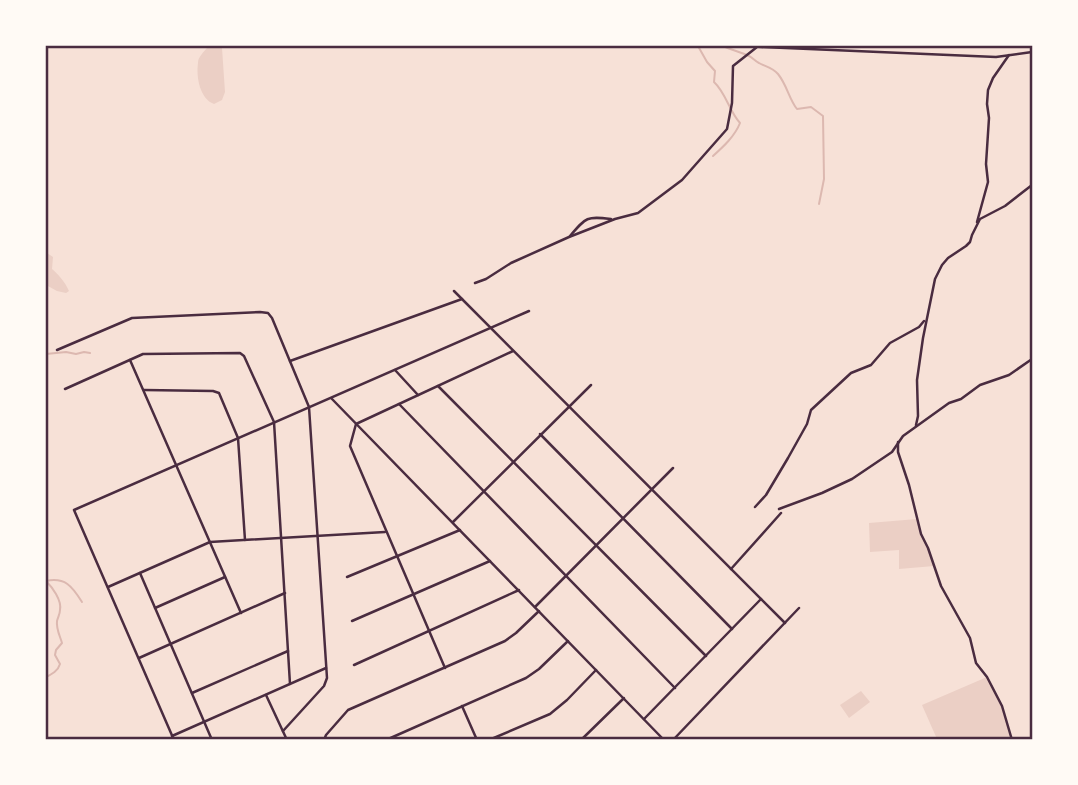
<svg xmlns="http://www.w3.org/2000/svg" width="1078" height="785" font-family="'DM Sans',sans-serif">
<rect width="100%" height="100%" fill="#f7e1d7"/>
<!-- green -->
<g fill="#ebcfc5">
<path d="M205,46H221L222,48L225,92L222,100L214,104C200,99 196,77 198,63C198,57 203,53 207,48Z"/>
<path d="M46,247L47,253L53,257L52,269C59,275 65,282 69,291L66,293L57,291L46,285Z"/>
<polygon points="917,519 921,534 934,566 899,569 899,550 870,552 869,523"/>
<polygon points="987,677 1002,706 1012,739 937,739 922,705"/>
<polygon points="861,691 870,702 849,718 840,705"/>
</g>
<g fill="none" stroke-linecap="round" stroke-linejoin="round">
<!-- stream -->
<g stroke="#dcb8b0" stroke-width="2">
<path d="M698,46L707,62L715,71L714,82C726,93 729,111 740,123C735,136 723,147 713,156"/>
<path d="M723,46C731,50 741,52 749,56C753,58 755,61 759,63C766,67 772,67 778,74C787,85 789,99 797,109L811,107L823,116L824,179L819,204"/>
<polyline points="46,354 66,352 76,354 84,352 90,353"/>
<path d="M46,677C52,674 58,671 60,664L55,655L56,650L62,643C60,636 56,629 57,621C58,617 60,614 60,610C62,600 52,587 46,581C65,577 72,586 82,602"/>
</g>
<!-- minor -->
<g stroke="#4a2c40" stroke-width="2.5">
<polyline points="747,46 761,47 996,57 1032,52"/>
<polyline points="977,222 988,182 986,164 989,118 987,104 988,90 993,78 1009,55"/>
<path d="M570,236C586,217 587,216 611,219"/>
<polyline points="475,283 486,279 511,263 569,237 615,219 638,213 682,180 727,129 732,103 733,66 757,47"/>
<polyline points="454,291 785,623"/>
<polyline points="57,350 132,318 260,312 268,313 272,318 309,407 327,678 324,686 283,731"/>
<polyline points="130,360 241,613"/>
<polyline points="290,361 462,299"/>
<polyline points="395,370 418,395"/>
<polyline points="438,386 706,656"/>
<polyline points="65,389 143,354 240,353 244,356 274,422 290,684"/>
<polyline points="144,390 213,391 219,393 238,438 245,540"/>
<polyline points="332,399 664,740"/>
<polyline points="399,404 675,688"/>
<polyline points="916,425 918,416 917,380 923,338 935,279 942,265 948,258 966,246 970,242 972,235 980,219 1005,206 1032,185"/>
<polyline points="540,434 732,629"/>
<polyline points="898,442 898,452 909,485 921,534 928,548 941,586 970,638 976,663 987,677 1002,706 1012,740"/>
<polyline points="755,507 766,495 788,458 807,424 811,410 851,373 871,365 890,343 919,327 924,321"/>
<polyline points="779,509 822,493 852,479 892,452 903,436 949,403 961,399 980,385 1009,375 1032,359"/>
<polyline points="453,522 591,385"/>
<polyline points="731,569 781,513"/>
<polyline points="140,573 212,740"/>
<polyline points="347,577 460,530"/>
<polyline points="108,587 210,542 385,532"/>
<polyline points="535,607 673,468"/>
<polyline points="155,608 225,577"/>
<polyline points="352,621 490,561"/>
<polyline points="139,658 285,593"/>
<polyline points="354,665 519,590"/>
<polyline points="445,668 350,446 356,424 513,351"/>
<polyline points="192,693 288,651"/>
<polyline points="266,695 287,740"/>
<polyline points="462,706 477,740"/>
<polyline points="644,719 761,599"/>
<polyline points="172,736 326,668"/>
<polyline points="174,740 74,510 529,311"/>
<polyline points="324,740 326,735 348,710 505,641 516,633 539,611"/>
<polyline points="386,740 526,678 539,669 568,641"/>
<polyline points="489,740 550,714 567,700 596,670"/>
<polyline points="581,740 624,698"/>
<polyline points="673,740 799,608"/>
</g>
</g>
<!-- border -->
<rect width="1078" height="785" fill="none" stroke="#fffaf5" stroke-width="94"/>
<rect x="47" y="47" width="984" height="691" fill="none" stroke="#4a2c40" stroke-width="2.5"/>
</svg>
